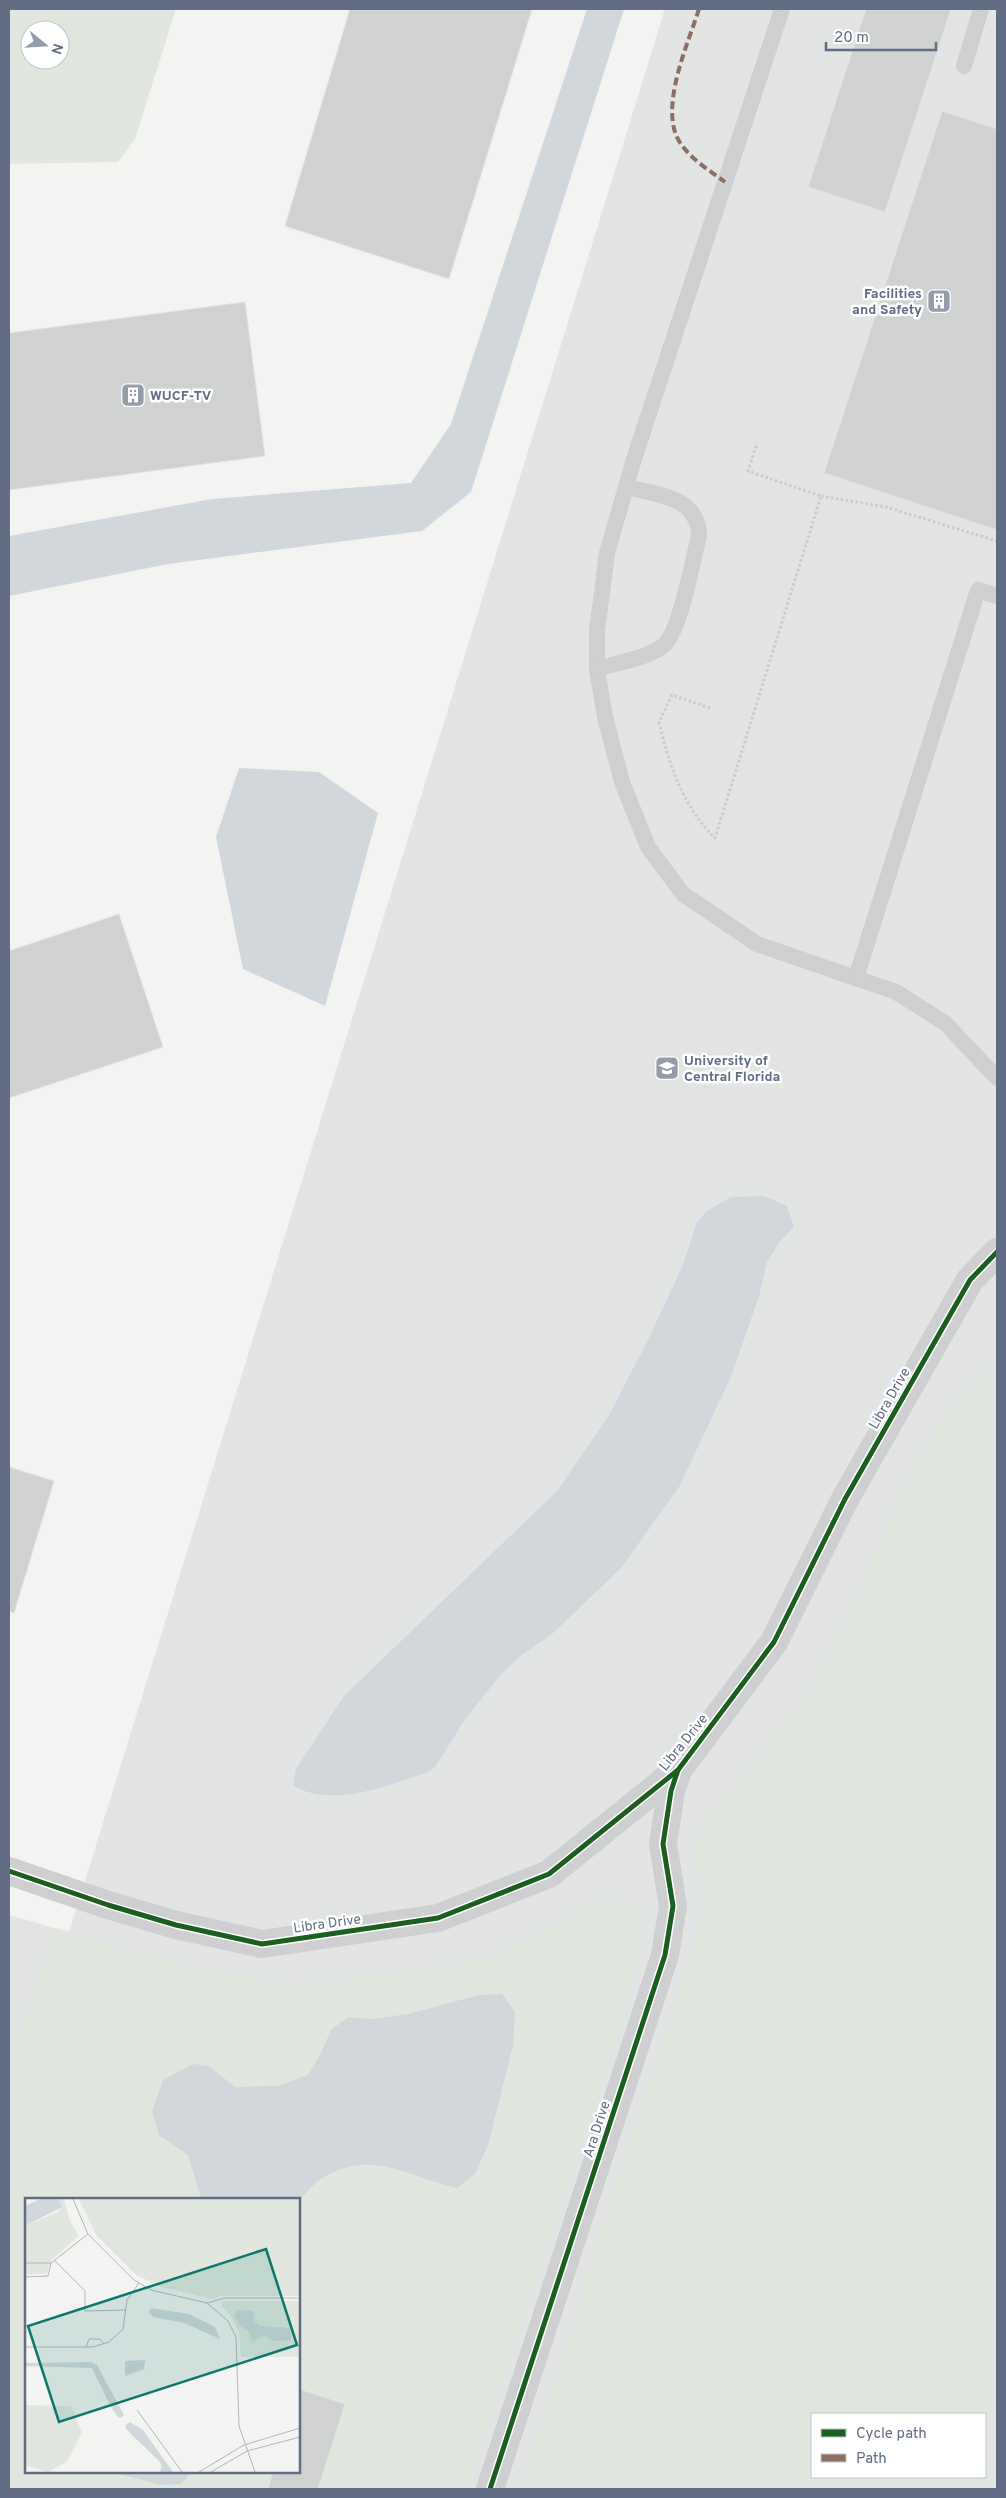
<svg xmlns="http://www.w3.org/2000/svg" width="1006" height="2498" font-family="Overpass,sans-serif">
<rect width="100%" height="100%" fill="#f3f4f1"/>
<!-- built -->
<g fill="#e3e4e4" fill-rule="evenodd">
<path d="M665,9H997V2489H9V2126ZM26,2199H299V2472H26ZM812,2414H985V2477H812Z"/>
<polygon points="9,1915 55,1928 9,2071"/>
</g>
<!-- green -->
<g fill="#e1e7df" fill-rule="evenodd">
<path d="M9,9H176L135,139L118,162L9,164ZM30,30H60V60H30Z"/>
<path d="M997,1359V2489H519L700,1921L701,1882L693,1856L695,1834L766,1751L795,1713L820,1672L857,1599L901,1490L936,1429L966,1391ZM985,2414V2477H812V2414Z"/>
<path d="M600,1899L626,1901L642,1913L645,1935L612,2051L465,2489H9V2071L55,1928L191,1967L293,1984L403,1972L488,1958L561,1921ZM26,2199H299V2472H26Z"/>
</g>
<!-- water -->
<g fill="#d1d7db">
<polygon points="587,9 624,9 471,492 422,531 168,564 9,596 9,536 212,499 411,483 451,424"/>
<polygon points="239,768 319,772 378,813 325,1006 243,969 216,837"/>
<path d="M764,1196L787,1206L794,1227L780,1241L767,1262L759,1296L731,1377L679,1487L621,1568L552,1634L523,1654L502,1673L466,1718L435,1767L426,1773C385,1786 335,1808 293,1786L296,1769L344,1696L557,1491L608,1417L648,1340L683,1265L697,1222L707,1211L731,1197Z"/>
<path d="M502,1994L515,2012L513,2045L488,2145L475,2174L457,2188C409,2177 370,2147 321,2179C313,2184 306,2193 299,2200L201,2199L188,2155L159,2135L152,2111L163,2080L193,2064L209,2066L235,2087L278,2086L308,2075L320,2055L331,2030L348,2017L371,2019L408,2014L479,1995Z"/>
<polygon points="111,2472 191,2472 181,2484 161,2485"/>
</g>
<!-- building -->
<g fill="#d0d2d2" stroke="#e2e3e1">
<polygon points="350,9 532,9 449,279 285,226"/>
<polygon points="866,9 951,9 885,212 808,187"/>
<polygon points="942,111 997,129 997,530 824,473"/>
<polygon points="245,302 265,456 9,490 9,333"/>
<polygon points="119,914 163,1047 9,1098 9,951"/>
<polygon points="9,1467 54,1481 14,1613 9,1611"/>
<polygon points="299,2389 345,2404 318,2489 268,2489 273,2472 299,2472"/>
</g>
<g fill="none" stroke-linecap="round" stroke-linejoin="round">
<!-- path -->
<g stroke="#cbcccc" stroke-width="3" stroke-dasharray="2.5 2.5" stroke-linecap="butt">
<polyline points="821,496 886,507 997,541"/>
<path d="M710,708L672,695L659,722C669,766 683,806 715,838L821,496L748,471L757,443"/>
</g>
<!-- service -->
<g stroke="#cecfd0" stroke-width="16">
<polyline points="782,9 634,459 607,553 597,631 597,669 605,717 622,782 648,847 683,894 757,944 896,992 945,1023 997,1078"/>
<polyline points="964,66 981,9"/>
<path d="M597,669C619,662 645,659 663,646C680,634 693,558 699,536C698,496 657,495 627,487"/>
<polyline points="856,978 978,590 997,596"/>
</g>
<!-- minor -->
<g stroke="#cecfd0" stroke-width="28">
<polyline points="9,1871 108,1905 176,1925 262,1944 438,1918 549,1874 678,1770 774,1642 845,1499 970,1280 997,1252"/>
<polyline points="490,2489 665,1955 673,1906 663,1844 671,1791 678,1770"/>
</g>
<!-- quiet -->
<path stroke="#8d6e63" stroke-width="4" stroke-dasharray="8 4" stroke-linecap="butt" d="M699,9C688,44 659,107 679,141C690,159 709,170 725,182"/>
<!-- cycleway casing -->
<g stroke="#fff" stroke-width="8">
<g id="cycleway">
<polyline points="9,1871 108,1905 176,1925 262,1944 438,1918 549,1874 678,1770 774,1642 845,1499 970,1280 997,1252"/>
<polyline points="490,2489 665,1955 673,1906 663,1844 671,1791 678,1770"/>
</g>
</g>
<!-- cycleway -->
<use href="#cycleway" stroke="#1b5e20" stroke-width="5"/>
</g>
<!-- icons -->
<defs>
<g id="building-square" transform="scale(1.25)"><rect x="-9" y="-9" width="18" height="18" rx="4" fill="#949caa" stroke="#fff"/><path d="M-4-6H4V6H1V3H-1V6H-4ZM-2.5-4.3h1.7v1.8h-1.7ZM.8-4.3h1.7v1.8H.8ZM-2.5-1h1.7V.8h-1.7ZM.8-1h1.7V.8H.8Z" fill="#fff"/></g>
<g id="university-square" transform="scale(1.25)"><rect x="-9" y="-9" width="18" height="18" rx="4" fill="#949caa" stroke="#fff"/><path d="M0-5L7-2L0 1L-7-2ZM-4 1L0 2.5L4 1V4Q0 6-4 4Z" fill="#fff"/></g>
</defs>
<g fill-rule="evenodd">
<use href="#building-square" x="939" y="301"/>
<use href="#building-square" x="133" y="395"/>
<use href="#university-square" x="667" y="1068"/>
</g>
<g text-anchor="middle" stroke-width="5" stroke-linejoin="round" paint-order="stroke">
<!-- poi labels -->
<g font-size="14" font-weight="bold" fill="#616d84" stroke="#fff" text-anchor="start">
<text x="922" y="298" text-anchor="end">Facilities<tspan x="922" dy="16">and Safety</tspan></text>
<text x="150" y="400">WUCF-TV</text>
<text x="684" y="1065">University of<tspan x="684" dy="16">Central Florida</tspan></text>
</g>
<!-- street labels -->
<g font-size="14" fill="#616d84" stroke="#fff">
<text transform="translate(889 1398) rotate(-60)" y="5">Libra Drive</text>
<text transform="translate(683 1742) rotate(-51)" y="5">Libra Drive</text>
<text transform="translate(327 1923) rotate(-8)" y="5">Libra Drive</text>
<text transform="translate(596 2129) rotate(-72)" y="5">Ara Drive</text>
</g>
</g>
<!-- overview -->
<g transform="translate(25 2198)">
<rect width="275" height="275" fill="#f3f4f1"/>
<path d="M33,1H39L44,21L54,38L26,62L22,75L0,77V28L35,13ZM54,1H275V98H195L187,101L137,89L111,77L71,37ZM198,103H275V159H216L214,135L205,117L196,108ZM0,207L46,208L57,235L42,264L23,274L0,267Z" fill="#e1e7df"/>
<path d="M15,1H33L37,9L0,28V8ZM126,110L164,116L190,129L195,141L159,125L128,119L124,114ZM213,112L228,113L229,123L235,128L265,130L266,142L248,143L240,137L227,144L224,133L215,128L209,117ZM120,162L119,171L100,178V163ZM66,164L72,167L99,217L97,219L94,220L86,209L67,170L0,168V165ZM105,224L118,232L148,274H134L137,269L135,264L101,231L100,228Z" fill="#d1d7db"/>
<path fill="none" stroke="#b0b6be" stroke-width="1" d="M48,1L63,36L109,82L126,92L182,105L203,123L211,139L214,228L230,274M29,62L60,93V113L101,112M0,65H26L63,36M0,79L23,78L26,65M182,105L200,100H275M0,149H68L84,144L98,131L102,102L114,85M61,149L64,141H75L79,146M112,212L157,274M174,274L219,247L275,230M186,274L222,253L275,239"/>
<path fill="#0f766e" fill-opacity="0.15" stroke="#0f766e" stroke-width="2.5" d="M241,51L272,147L34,224L3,128Z"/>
<rect width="275" height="275" fill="none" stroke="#616d84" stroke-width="2.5"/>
</g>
<!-- border -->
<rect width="1006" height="2498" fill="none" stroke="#616d84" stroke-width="20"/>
<!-- legend -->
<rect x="811" y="2413" width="175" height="65" fill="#ffffff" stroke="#c0c5ce"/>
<rect x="821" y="2429" width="25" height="8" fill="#1b5e20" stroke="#c0c5ce"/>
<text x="856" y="2438" font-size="15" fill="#616d84">Cycle path</text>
<rect x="821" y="2454" width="25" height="8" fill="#8d6e63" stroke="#c0c5ce"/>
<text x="856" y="2463" font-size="15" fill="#616d84">Path</text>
<!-- north arrow -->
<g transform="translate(45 45) rotate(108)"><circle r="24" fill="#ffffff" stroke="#c0c5ce"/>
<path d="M0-4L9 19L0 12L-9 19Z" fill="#949caa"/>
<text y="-8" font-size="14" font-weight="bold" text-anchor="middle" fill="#616d84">N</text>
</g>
<!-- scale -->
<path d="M826 42v8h110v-8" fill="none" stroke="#616d84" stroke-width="2.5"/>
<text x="834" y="42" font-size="15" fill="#616d84" stroke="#ffffff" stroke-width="4" paint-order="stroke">20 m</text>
</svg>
